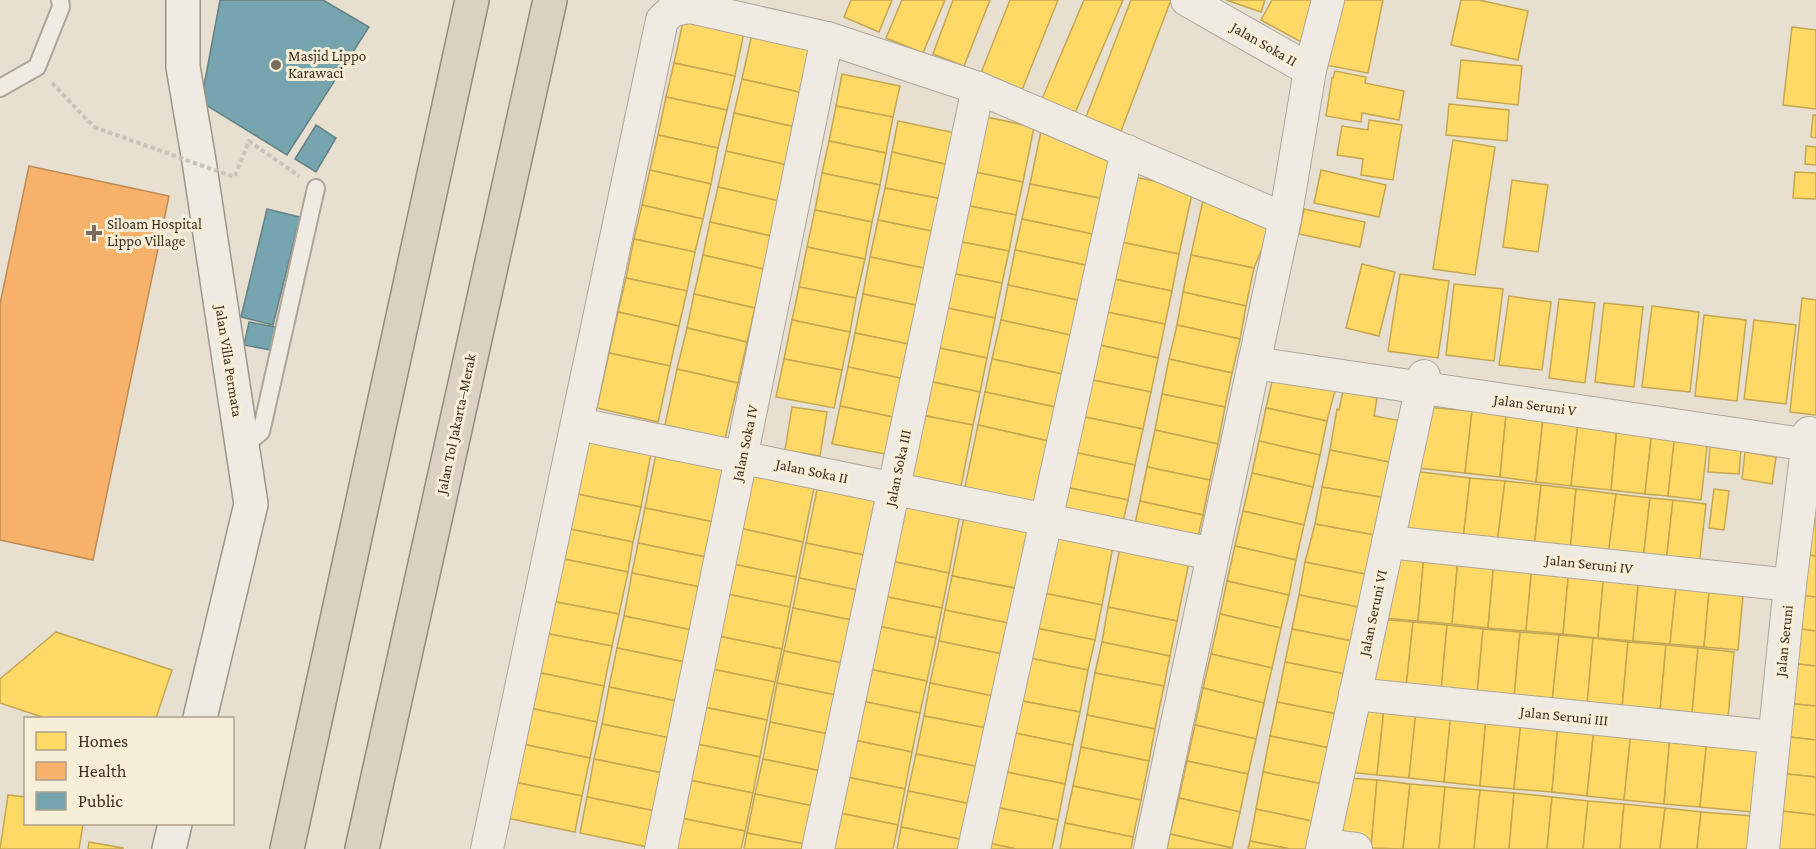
<svg xmlns="http://www.w3.org/2000/svg" width="1816" height="849" font-family="'Crimson Pro',serif">
<rect width="100%" height="100%" fill="#e7e0d1"/>
<!-- homes -->
<g fill="#ffd966" stroke="#c5a651" stroke-width="1.5">
<polygon points="851,0 892,0 879,32 844,17"/>
<polygon points="902,0 945,0 923,53 886,38"/>
<polygon points="953,0 990,0 964,66 933,54"/>
<polygon points="1010,0 1058,0 1020,95 979,78"/>
<polygon points="1084,0 1123,0 1075,113 1042,99"/>
<polygon points="1131,0 1171,0 1121,131 1086,117"/>
<polygon points="1226,0 1265,0 1261,12"/>
<polygon points="1272,0 1324,0 1303,43 1261,20"/>
<polygon points="1338,0 1383,0 1368,73 1325,65"/>
<polygon points="1461,0 1479,0 1528,11 1518,60 1451,45"/>
<polygon points="685,13 745,27 735,76 674,63"/>
<polygon points="1792,27 1816,30 1816,109 1783,105"/>
<polygon points="753,29 814,43 803,93 742,79"/>
<polygon points="1461,60 1522,66 1518,105 1457,98"/>
<polygon points="674,63 735,76 727,110 666,97"/>
<polygon points="1335,71 1366,77 1365,83 1404,91 1399,120 1362,113 1361,122 1326,116 1332,78 1333,78"/>
<polygon points="842,74 900,86 893,117 836,106"/>
<polygon points="742,79 803,93 795,127 734,113"/>
<polygon points="666,97 727,110 718,148 658,135"/>
<polygon points="1449,104 1509,110 1507,141 1446,135"/>
<polygon points="836,106 893,117 886,153 829,141"/>
<polygon points="734,113 795,127 787,165 726,151"/>
<polygon points="977,115 1034,127 1023,182 966,170"/>
<polygon points="1813,115 1816,115 1816,138 1811,137"/>
<polygon points="1369,120 1402,125 1393,180 1361,175 1363,159 1337,155 1342,126 1368,130"/>
<polygon points="898,121 956,133 949,165 892,152"/>
<polygon points="1041,131 1116,147 1104,199 1030,184"/>
<polygon points="658,135 718,148 711,184 650,170"/>
<polygon points="1453,140 1495,147 1475,275 1433,269"/>
<polygon points="829,141 886,153 880,185 822,173"/>
<polygon points="1806,146 1816,147 1816,165 1805,164"/>
<polygon points="726,151 787,165 779,201 718,187"/>
<polygon points="892,152 949,165 942,199 885,188"/>
<polygon points="650,170 711,184 703,219 642,205"/>
<polygon points="966,170 1023,182 1016,215 959,204"/>
<polygon points="1321,170 1386,185 1379,217 1314,203"/>
<polygon points="1795,172 1816,173 1816,199 1793,198"/>
<polygon points="822,173 880,185 872,222 815,210"/>
<polygon points="1130,176 1193,189 1179,254 1116,241"/>
<polygon points="1512,180 1548,185 1538,252 1503,247"/>
<polygon points="1030,184 1104,199 1097,235 1022,219"/>
<polygon points="718,187 779,201 771,236 710,222"/>
<polygon points="885,188 942,199 936,232 878,220"/>
<polygon points="1205,191 1270,230 1254,268 1191,255"/>
<polygon points="959,204 1016,215 1009,251 951,240"/>
<polygon points="642,205 703,219 695,252 634,239"/>
<polygon points="1304,209 1365,222 1360,247 1299,234"/>
<polygon points="815,210 872,222 865,259 807,247"/>
<polygon points="1022,219 1097,235 1090,266 1015,250"/>
<polygon points="878,220 936,232 928,269 870,257"/>
<polygon points="710,222 771,236 764,269 703,255"/>
<polygon points="634,239 695,252 687,291 626,278"/>
<polygon points="951,240 1009,251 1002,283 945,272"/>
<polygon points="1116,241 1179,254 1172,291 1109,278"/>
<polygon points="807,247 865,259 856,298 799,287"/>
<polygon points="1015,250 1090,266 1082,301 1008,285"/>
<polygon points="703,255 764,269 755,308 694,294"/>
<polygon points="1191,255 1254,268 1246,306 1183,292"/>
<polygon points="870,257 928,269 920,306 863,294"/>
<polygon points="1362,264 1395,272 1379,336 1346,328"/>
<polygon points="945,272 1002,283 995,318 938,306"/>
<polygon points="1400,274 1449,281 1438,358 1388,351"/>
<polygon points="626,278 687,291 679,326 618,312"/>
<polygon points="1109,278 1172,291 1165,324 1102,311"/>
<polygon points="1454,284 1503,289 1494,361 1446,355"/>
<polygon points="1008,285 1082,301 1075,336 1001,320"/>
<polygon points="799,287 856,298 850,332 792,320"/>
<polygon points="1183,292 1246,306 1240,339 1177,325"/>
<polygon points="694,294 755,308 747,342 687,328"/>
<polygon points="863,294 920,306 913,345 855,333"/>
<polygon points="1509,296 1551,302 1542,370 1499,365"/>
<polygon points="1802,298 1816,300 1816,415 1790,412"/>
<polygon points="1559,299 1595,303 1585,383 1549,378"/>
<polygon points="1604,303 1643,307 1634,387 1595,382"/>
<polygon points="938,306 995,318 987,358 930,346"/>
<polygon points="1652,306 1699,312 1690,392 1642,387"/>
<polygon points="1102,311 1165,324 1158,358 1095,344"/>
<polygon points="618,312 679,326 670,366 609,353"/>
<polygon points="1704,315 1746,320 1737,401 1695,396"/>
<polygon points="792,320 850,332 842,370 784,359"/>
<polygon points="1001,320 1075,336 1067,375 992,359"/>
<polygon points="1754,320 1796,325 1786,404 1744,399"/>
<polygon points="1177,325 1240,339 1232,373 1169,359"/>
<polygon points="687,328 747,342 738,383 677,369"/>
<polygon points="855,333 913,345 905,379 848,367"/>
<polygon points="1095,344 1158,358 1151,392 1088,379"/>
<polygon points="930,346 987,358 980,392 923,380"/>
<polygon points="609,353 670,366 658,422 597,408"/>
<polygon points="784,359 842,370 834,408 776,397"/>
<polygon points="992,359 1067,375 1060,408 985,392"/>
<polygon points="1169,359 1232,373 1225,407 1162,394"/>
<polygon points="848,367 905,379 898,418 840,406"/>
<polygon points="677,369 738,383 725,439 665,425"/>
<polygon points="1273,377 1335,390 1327,421 1266,408"/>
<polygon points="1088,379 1151,392 1143,429 1080,416"/>
<polygon points="923,380 980,392 973,425 916,414"/>
<polygon points="1343,391 1377,398 1374,416 1402,421 1394,463 1330,450 1337,409 1339,410"/>
<polygon points="985,392 1060,408 1053,442 978,425"/>
<polygon points="1162,394 1225,407 1218,444 1155,430"/>
<polygon points="840,406 898,418 890,455 832,444"/>
<polygon points="792,407 827,412 820,456 785,450"/>
<polygon points="1424,407 1472,411 1465,473 1408,467"/>
<polygon points="1266,408 1327,421 1320,455 1259,441"/>
<polygon points="1472,411 1506,415 1500,477 1465,473"/>
<polygon points="916,414 973,425 961,486 904,474"/>
<polygon points="1506,415 1543,419 1536,482 1500,477"/>
<polygon points="1080,416 1143,429 1135,465 1073,452"/>
<polygon points="1543,419 1578,423 1571,486 1536,482"/>
<polygon points="1578,423 1617,427 1611,490 1571,486"/>
<polygon points="978,425 1053,442 1040,503 965,487"/>
<polygon points="1617,427 1652,431 1645,494 1611,490"/>
<polygon points="1155,430 1218,444 1210,480 1147,467"/>
<polygon points="1652,431 1675,434 1668,496 1645,494"/>
<polygon points="584,434 652,448 641,507 572,493"/>
<polygon points="1675,434 1708,438 1701,500 1668,496"/>
<polygon points="1259,441 1320,455 1313,487 1252,473"/>
<polygon points="1710,447 1741,450 1739,474 1708,472"/>
<polygon points="657,449 725,463 714,522 645,508"/>
<polygon points="1330,450 1394,463 1386,498 1322,487"/>
<polygon points="1073,452 1135,465 1128,500 1065,487"/>
<polygon points="1745,452 1776,457 1772,484 1742,479"/>
<polygon points="1147,467 1210,480 1203,515 1140,501"/>
<polygon points="747,469 815,483 803,542 735,527"/>
<polygon points="1413,471 1470,478 1463,540 1406,533"/>
<polygon points="1252,473 1313,487 1304,525 1243,511"/>
<polygon points="1470,478 1505,481 1497,544 1463,540"/>
<polygon points="1505,481 1541,485 1534,548 1497,544"/>
<polygon points="818,485 886,499 874,557 806,543"/>
<polygon points="1541,485 1576,489 1570,552 1534,548"/>
<polygon points="1065,487 1128,500 1121,530 1059,517"/>
<polygon points="1322,487 1386,498 1380,536 1315,524"/>
<polygon points="1576,489 1616,494 1608,556 1570,552"/>
<polygon points="1714,489 1729,491 1724,530 1709,528"/>
<polygon points="572,493 641,507 633,542 565,528"/>
<polygon points="1616,494 1650,498 1643,560 1608,556"/>
<polygon points="1650,498 1673,500 1666,562 1643,560"/>
<polygon points="892,500 960,514 949,573 881,559"/>
<polygon points="1673,500 1706,504 1699,566 1666,562"/>
<polygon points="1140,501 1203,515 1196,545 1133,532"/>
<polygon points="645,508 714,522 706,557 638,543"/>
<polygon points="1243,511 1304,525 1296,560 1235,546"/>
<polygon points="964,517 1032,531 1020,589 952,576"/>
<polygon points="1804,517 1816,518 1816,556 1800,554"/>
<polygon points="1315,524 1380,536 1370,575 1305,562"/>
<polygon points="735,527 803,542 796,577 728,563"/>
<polygon points="565,528 633,542 628,572 559,558"/>
<polygon points="1045,532 1113,546 1102,605 1034,591"/>
<polygon points="638,543 706,557 700,587 632,573"/>
<polygon points="806,543 874,557 867,592 799,578"/>
<polygon points="1235,546 1296,560 1289,595 1227,581"/>
<polygon points="1120,548 1189,562 1177,621 1108,607"/>
<polygon points="1399,553 1424,555 1418,621 1383,618"/>
<polygon points="1800,554 1816,556 1816,597 1796,595"/>
<polygon points="1424,555 1458,558 1452,624 1418,621"/>
<polygon points="559,558 628,572 619,614 551,601"/>
<polygon points="1458,558 1494,561 1488,628 1452,624"/>
<polygon points="881,559 949,573 942,608 873,594"/>
<polygon points="1494,561 1532,565 1526,631 1488,628"/>
<polygon points="1305,562 1370,575 1363,608 1299,595"/>
<polygon points="728,563 796,577 790,607 722,593"/>
<polygon points="1532,565 1569,568 1563,634 1526,631"/>
<polygon points="1569,568 1604,572 1598,638 1563,634"/>
<polygon points="1604,572 1639,574 1633,641 1598,638"/>
<polygon points="632,573 700,587 692,630 624,616"/>
<polygon points="1639,574 1677,578 1670,644 1633,641"/>
<polygon points="952,576 1020,589 1013,624 945,610"/>
<polygon points="799,578 867,592 861,622 793,608"/>
<polygon points="1677,578 1710,581 1704,647 1670,644"/>
<polygon points="1227,581 1289,595 1281,628 1220,614"/>
<polygon points="1710,581 1744,584 1738,650 1704,647"/>
<polygon points="1034,591 1102,605 1095,640 1026,626"/>
<polygon points="722,593 790,607 782,649 713,635"/>
<polygon points="873,594 942,608 936,638 868,624"/>
<polygon points="1299,595 1363,608 1357,642 1292,629"/>
<polygon points="1796,595 1816,597 1816,631 1793,628"/>
<polygon points="551,601 619,614 612,646 544,633"/>
<polygon points="1108,607 1177,621 1170,656 1102,642"/>
<polygon points="793,608 861,622 852,665 784,651"/>
<polygon points="945,610 1013,624 1007,655 939,641"/>
<polygon points="1220,614 1281,628 1272,668 1211,654"/>
<polygon points="624,616 692,630 685,662 617,648"/>
<polygon points="1378,619 1413,622 1406,688 1367,684"/>
<polygon points="1413,622 1447,625 1441,692 1406,688"/>
<polygon points="868,624 936,638 927,681 859,667"/>
<polygon points="1447,625 1483,629 1477,695 1441,692"/>
<polygon points="1026,626 1095,640 1088,670 1020,656"/>
<polygon points="1793,628 1816,631 1816,666 1789,663"/>
<polygon points="1292,629 1357,642 1350,675 1285,662"/>
<polygon points="1483,629 1520,632 1514,698 1477,695"/>
<polygon points="56,632 172,670 156,718 45,718 0,703 0,679"/>
<polygon points="1520,632 1559,635 1552,702 1514,698"/>
<polygon points="544,633 612,646 604,686 536,672"/>
<polygon points="713,635 782,649 775,682 707,668"/>
<polygon points="1559,635 1593,638 1587,705 1552,702"/>
<polygon points="1593,638 1628,642 1622,708 1587,705"/>
<polygon points="939,641 1007,655 998,697 930,683"/>
<polygon points="1102,642 1170,656 1164,686 1095,673"/>
<polygon points="1628,642 1666,645 1660,711 1622,708"/>
<polygon points="1666,645 1698,648 1692,714 1660,711"/>
<polygon points="617,648 685,662 677,701 609,687"/>
<polygon points="1698,648 1734,652 1728,718 1692,714"/>
<polygon points="784,651 852,665 845,697 777,683"/>
<polygon points="1211,654 1272,668 1264,703 1203,688"/>
<polygon points="1020,656 1088,670 1080,712 1012,699"/>
<polygon points="1285,662 1350,675 1342,715 1277,702"/>
<polygon points="1789,663 1816,666 1816,706 1784,703"/>
<polygon points="859,667 927,681 920,713 852,699"/>
<polygon points="707,668 775,682 767,720 699,706"/>
<polygon points="536,672 604,686 597,722 529,708"/>
<polygon points="1095,673 1164,686 1155,729 1087,715"/>
<polygon points="777,683 845,697 838,736 770,722"/>
<polygon points="930,683 998,697 992,729 924,716"/>
<polygon points="609,687 677,701 670,738 602,724"/>
<polygon points="1203,688 1264,703 1256,739 1195,725"/>
<polygon points="852,699 920,713 912,752 844,738"/>
<polygon points="1012,699 1080,712 1073,745 1005,731"/>
<polygon points="1277,702 1342,715 1335,749 1270,736"/>
<polygon points="1784,703 1816,706 1816,740 1781,736"/>
<polygon points="1355,705 1384,708 1377,775 1348,772"/>
<polygon points="699,706 767,720 760,757 692,743"/>
<polygon points="529,708 597,722 590,758 522,744"/>
<polygon points="1384,708 1416,711 1409,778 1377,775"/>
<polygon points="1416,711 1451,714 1444,782 1409,778"/>
<polygon points="1451,714 1486,718 1480,786 1444,782"/>
<polygon points="1087,715 1155,729 1149,761 1081,747"/>
<polygon points="924,716 992,729 984,768 916,754"/>
<polygon points="1486,718 1521,721 1514,789 1480,786"/>
<polygon points="1521,721 1558,724 1552,792 1514,789"/>
<polygon points="770,722 838,736 831,773 763,759"/>
<polygon points="602,724 670,738 663,773 594,759"/>
<polygon points="1558,724 1594,728 1587,796 1552,792"/>
<polygon points="1195,725 1256,739 1248,774 1187,761"/>
<polygon points="1594,728 1631,732 1624,800 1587,796"/>
<polygon points="1005,731 1073,745 1065,784 997,770"/>
<polygon points="1631,732 1670,736 1664,804 1624,800"/>
<polygon points="1270,736 1335,749 1328,785 1263,772"/>
<polygon points="1670,736 1707,739 1700,807 1664,804"/>
<polygon points="1781,736 1816,740 1816,777 1777,773"/>
<polygon points="844,738 912,752 905,789 837,775"/>
<polygon points="1707,739 1759,744 1752,812 1700,807"/>
<polygon points="692,743 760,757 753,793 684,779"/>
<polygon points="522,744 590,758 582,796 514,782"/>
<polygon points="1081,747 1149,761 1141,800 1073,786"/>
<polygon points="916,754 984,768 976,805 908,791"/>
<polygon points="594,759 663,773 655,811 587,797"/>
<polygon points="763,759 831,773 823,808 755,794"/>
<polygon points="1187,761 1248,774 1240,812 1179,798"/>
<polygon points="997,770 1065,784 1058,820 990,806"/>
<polygon points="1263,772 1328,785 1321,823 1256,809"/>
<polygon points="1777,773 1816,777 1816,815 1773,810"/>
<polygon points="837,775 905,789 898,825 830,811"/>
<polygon points="1348,778 1377,780 1371,848 1341,845"/>
<polygon points="684,779 753,793 745,831 676,817"/>
<polygon points="1377,780 1410,784 1403,849 1371,848"/>
<polygon points="514,782 582,796 575,832 507,818"/>
<polygon points="1410,784 1445,787 1439,849 1403,849"/>
<polygon points="1073,786 1141,800 1133,837 1065,823"/>
<polygon points="1445,787 1480,790 1474,849 1439,849"/>
<polygon points="1480,790 1514,793 1509,849 1474,849"/>
<polygon points="908,791 976,805 969,841 901,827"/>
<polygon points="1514,793 1552,797 1547,849 1509,849"/>
<polygon points="755,794 823,808 815,846 747,833"/>
<polygon points="8,795 26,797 26,824 83,824 79,849 0,849"/>
<polygon points="587,797 655,811 648,847 580,833"/>
<polygon points="1552,797 1588,801 1583,849 1547,849"/>
<polygon points="1179,798 1240,812 1232,848 1170,834"/>
<polygon points="1588,801 1624,804 1620,849 1583,849"/>
<polygon points="1624,804 1665,808 1660,849 1620,849"/>
<polygon points="990,806 1058,820 1052,849 1016,849 983,842"/>
<polygon points="1665,808 1701,812 1697,849 1660,849"/>
<polygon points="1256,809 1321,823 1315,849 1290,849 1250,841"/>
<polygon points="1773,810 1816,815 1816,849 1769,849"/>
<polygon points="830,811 898,825 893,849 825,849"/>
<polygon points="1701,812 1753,816 1749,849 1697,849"/>
<polygon points="676,817 745,831 741,849 670,849"/>
<polygon points="1065,823 1133,837 1131,849 1060,849"/>
<polygon points="901,827 969,841 968,849 897,849"/>
<polygon points="747,833 815,846 815,849 744,849"/>
<polygon points="1170,834 1232,848 1231,849 1167,849"/>
<polygon points="1250,841 1290,849 1248,849"/>
<polygon points="89,842 123,848 123,849 88,849"/>
<polygon points="983,842 1016,849 981,849"/>
</g>
<!-- health -->
<polygon fill="#f6b26b" stroke="#be8a54" stroke-width="1.5" points="29,166 169,196 93,560 0,540 0,304"/>
<!-- public -->
<g fill="#76a5af" stroke="#658184" stroke-width="1.5">
<polygon points="220,0 323,0 369,27 287,155 201,102"/>
<polygon points="316,125 336,138 316,172 295,159"/>
<polygon points="267,209 300,217 273,325 241,317"/>
<polygon points="249,322 281,328 276,351 244,345"/>
</g>
<g fill="none" stroke-linecap="round" stroke-linejoin="round">
<!-- lane casing -->
<g stroke="#ada599" stroke-width="20">
<g id="lane">
<polyline points="0,88 37,67 61,7 60,0"/>
<polyline points="242,447 261,432 316,188"/>
</g>
</g>
<!-- street casing -->
<g stroke="#ada599" stroke-width="34">
<g id="street">
<polyline points="1187,0 1310,70"/>
<polyline points="1254,363 1816,446"/>
<polyline points="578,424 1213,554"/>
<polyline points="1388,542 1790,585"/>
<polyline points="1355,694 1774,737"/>
<polyline points="1323,845 1356,849"/>
<polyline points="487,849 662,20 673,10 690,7 827,38 978,88 1285,219"/>
<polyline points="661,849 827,38"/>
<polyline points="818,849 978,88"/>
<polyline points="974,849 1127,151"/>
<polyline points="1150,849 1285,219 1310,70 1328,0"/>
<polyline points="1322,849 1424,376"/>
<polyline points="1763,849 1790,585 1809,433"/>
</g>
</g>
<!-- secondary casing -->
<g stroke="#9c958a" stroke-width="36">
<g id="secondary">
<polyline points="183,0 183,67 199,161 251,504 200,718"/>
<polyline points="169,849 175,824"/>
</g>
</g>
<!-- highway casing -->
<g stroke="#928b80" stroke-width="36">
<g id="highway">
<polyline points="287,849 472,0"/>
<polyline points="362,849 550,0"/>
</g>
</g>
<!-- path -->
<g stroke="#c8c2b9" stroke-width="4" stroke-dasharray="4.5 3" stroke-linecap="butt">
<polyline points="52,83 94,127"/>
<polyline points="235,176 249,141 299,176"/>
</g>
<!-- lane -->
<use href="#lane" stroke="#efebe3" stroke-width="16"/>
<!-- street -->
<use href="#street" stroke="#efebe3" stroke-width="32"/>
<!-- secondary -->
<use href="#secondary" stroke="#efebe3" stroke-width="33"/>
<!-- highway -->
<use href="#highway" stroke="#dad1c2" stroke-width="33"/>
<!-- path-bridge -->
<polyline stroke="#c8c2b9" stroke-width="4" stroke-dasharray="4.5 3" stroke-linecap="butt" points="94,127 234,177"/>
</g>
<!-- markers -->
<g fill="#786c5e" stroke="#f7eed8" stroke-width="2">
<circle cx="276" cy="65" r="6"/>
<path d="M91 224h6v6h6v6h-6v6h-6v-6h-6v-6h6z"/>
</g>
<g text-anchor="middle" stroke-width="6" stroke-linejoin="round" paint-order="stroke">
<!-- street labels -->
<g font-size="15" fill="#3d2e20" stroke="#f7eed8">
<text transform="translate(1264 44) rotate(30)" y="5">Jalan Soka II</text>
<text transform="translate(229 361) rotate(81)" y="5">Jalan Villa Permata</text>
<text transform="translate(1535 405) rotate(8)" y="5">Jalan Seruni V</text>
<text transform="translate(456 424) rotate(-78)" y="5">Jalan Tol Jakarta–Merak</text>
<text transform="translate(745 443) rotate(-78)" y="5">Jalan Soka IV</text>
<text transform="translate(898 468) rotate(-78)" y="5">Jalan Soka III</text>
<text transform="translate(812 471) rotate(12)" y="5">Jalan Soka II</text>
<text transform="translate(1589 564) rotate(6)" y="5">Jalan Seruni IV</text>
<text transform="translate(1373 613) rotate(-78)" y="5">Jalan Seruni VI</text>
<text transform="translate(1784 641) rotate(-84)" y="5">Jalan Seruni</text>
<text transform="translate(1564 716) rotate(6)" y="5">Jalan Seruni III</text>
</g>
<!-- poi labels -->
<g font-size="15" fill="#3d2e20" stroke="#f7eed8" text-anchor="start">
<text x="288" y="61">Masjid Lippo<tspan x="288" dy="17">Karawaci</tspan></text>
<text x="107" y="229">Siloam Hospital<tspan x="107" dy="17">Lippo Village</tspan></text>
</g>
</g>
<!-- legend -->
<rect x="24" y="717" width="210" height="108" fill="#f7eed8" stroke="#ada18e" stroke-width="1.5"/>
<rect x="36" y="732" width="30" height="18" fill="#ffd966" stroke="#ada18e" stroke-width="1.5"/>
<text x="78" y="747" font-size="18" fill="#3d2e20">Homes</text>
<rect x="36" y="762" width="30" height="18" fill="#f6b26b" stroke="#ada18e" stroke-width="1.5"/>
<text x="78" y="777" font-size="18" fill="#3d2e20">Health</text>
<rect x="36" y="792" width="30" height="18" fill="#76a5af" stroke="#ada18e" stroke-width="1.5"/>
<text x="78" y="807" font-size="18" fill="#3d2e20">Public</text>
</svg>
